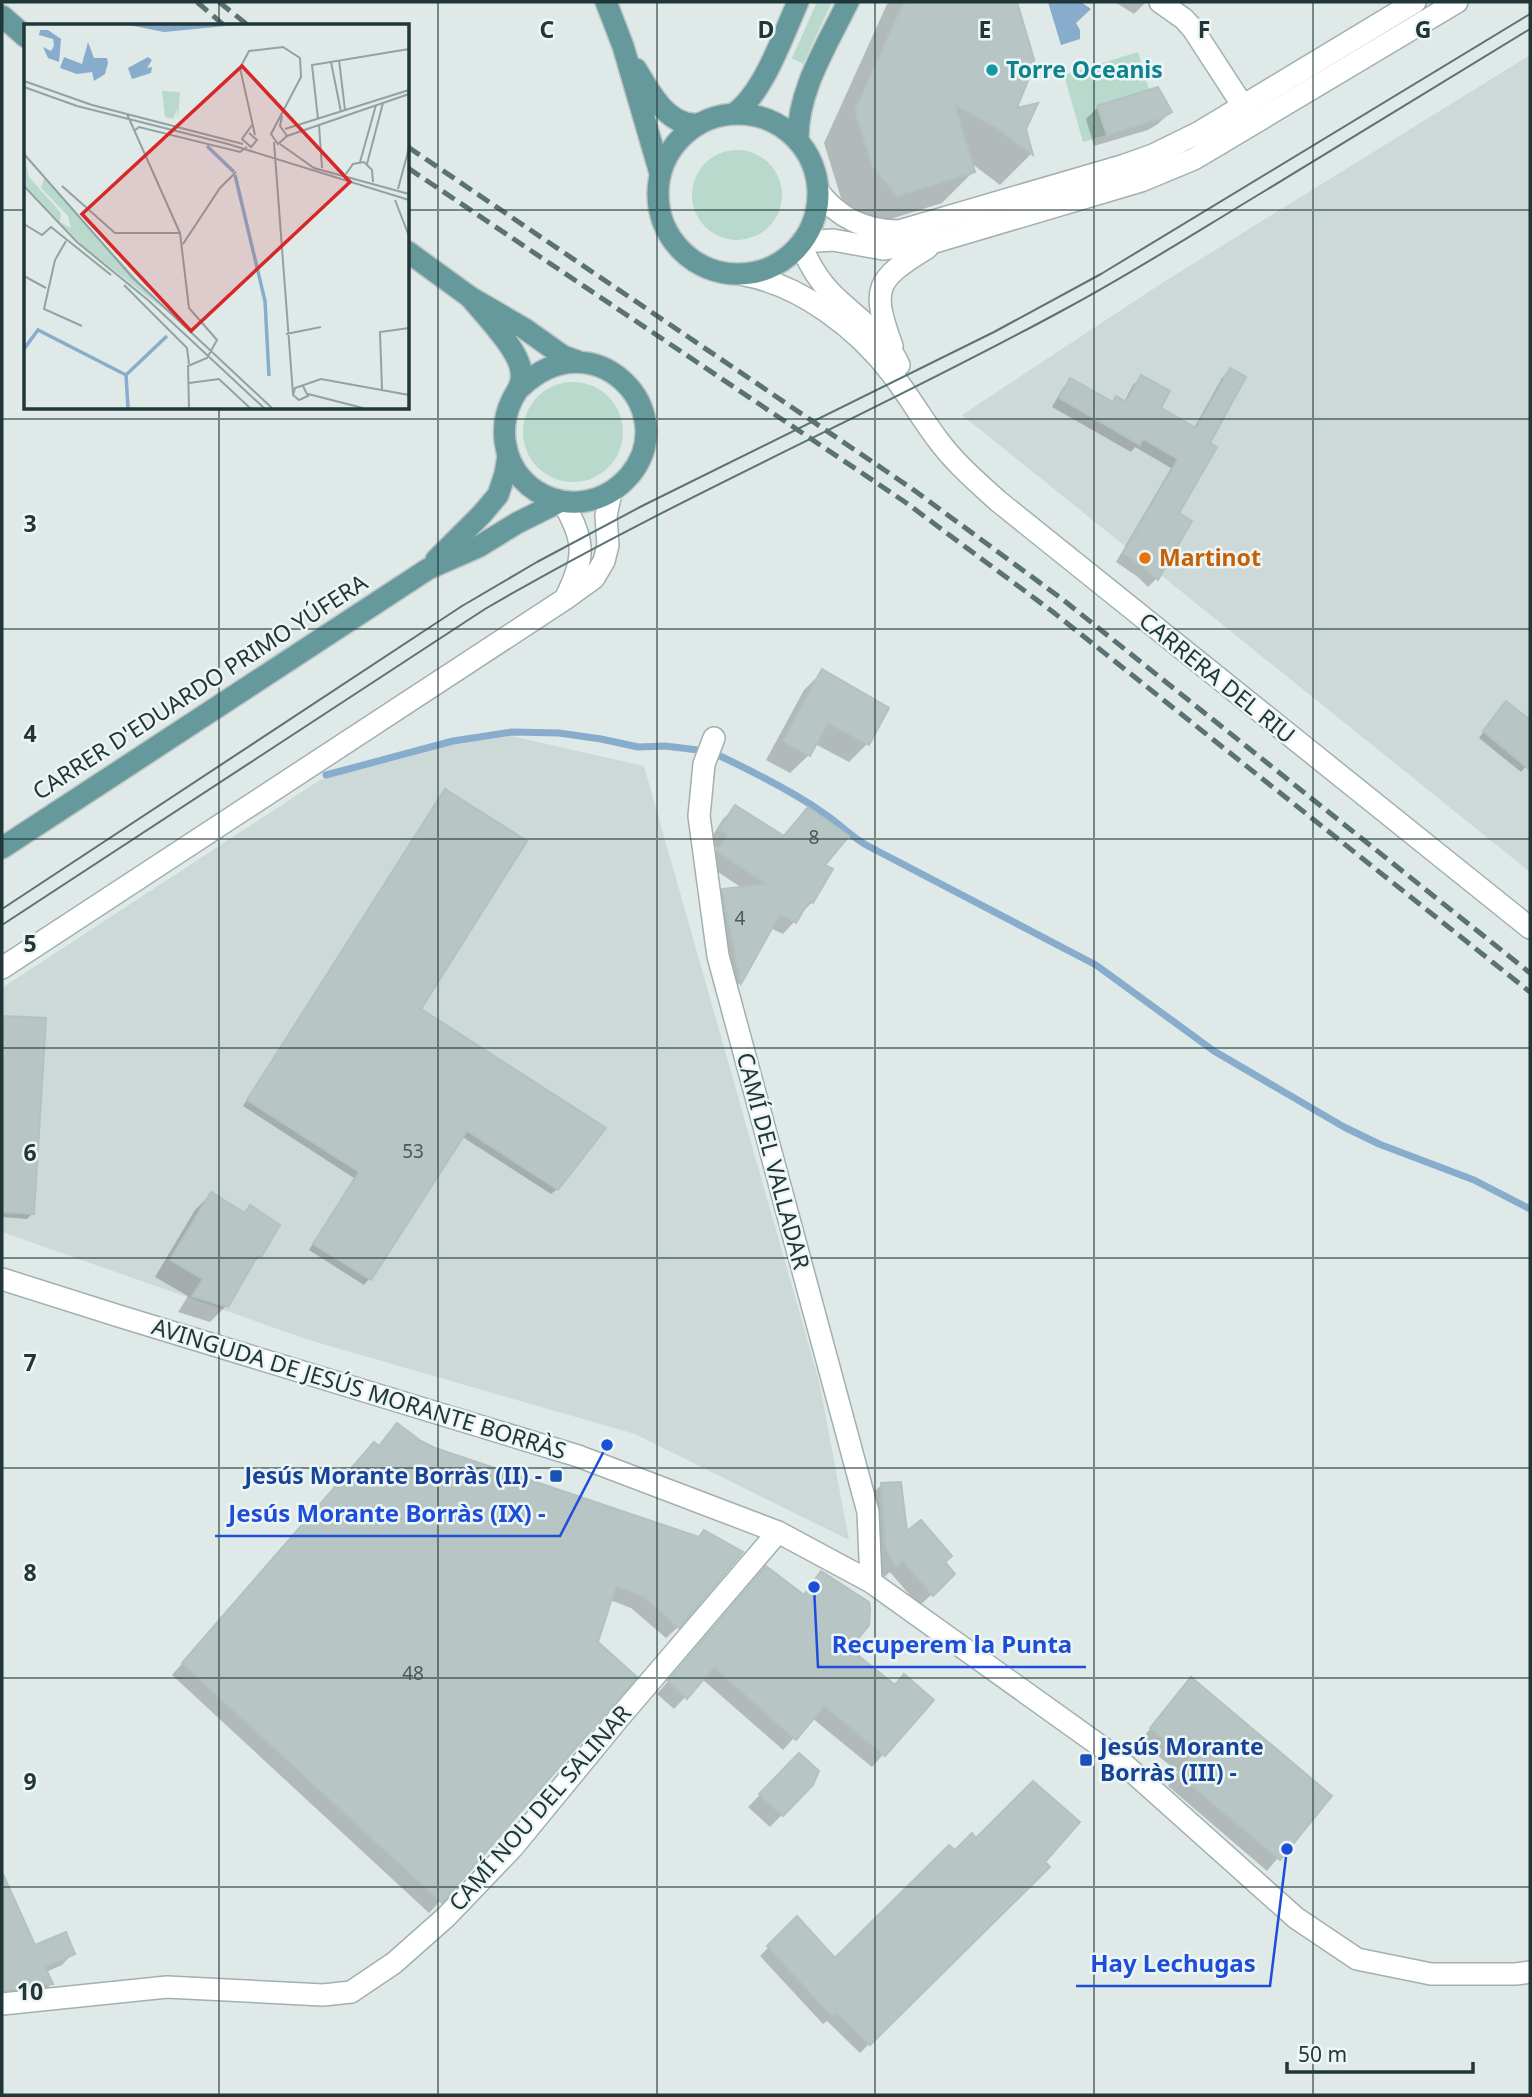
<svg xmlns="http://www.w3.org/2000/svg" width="1532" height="2097" font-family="'Noto Sans',sans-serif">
<rect width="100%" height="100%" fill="#dee9e8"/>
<!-- built -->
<g fill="#cdd9d7">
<polygon points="1530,55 1530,872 962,415 1162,283"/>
<polygon points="498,733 644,766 819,1381 849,1540 635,1434 309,1340 2,1232 2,988 320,780"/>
</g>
<!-- green -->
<g fill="#b8d9cc">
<polygon points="817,2 832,2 803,64 792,58"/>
<polygon points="1138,52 1149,90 1098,106 1106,135 1083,142 1064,75"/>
<circle cx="737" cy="195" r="45"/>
<circle cx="573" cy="432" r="50"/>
</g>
<!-- water -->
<polygon fill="#88accc" points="1048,2 1081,2 1091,9 1076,23 1080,30 1080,39 1061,45"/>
<!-- shadow -->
<g fill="#0003">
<polygon points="888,2 1015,2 1032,59 1014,111 1024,129 1031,154 1000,185 971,163 973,172 942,203 865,227 841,198 824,143"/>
<polygon points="1115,2 1146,2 1134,14"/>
<polygon points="1098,107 1170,112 1158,124 1148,130 1094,146 1086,119"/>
<polygon points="1230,370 1207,444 1177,514 1190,522 1156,579 1148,587 1138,577 1116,562 1171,468 1135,447 1131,452 1052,407 1063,388 1071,380 1112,403 1124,402 1133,385 1142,377 1159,408 1194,428 1222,378"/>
<polygon points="823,671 868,743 849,762 815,744 809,755 790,773 766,760 804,690"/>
<polygon points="1506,703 1530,722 1530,762 1521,772 1479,738"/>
<polygon points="445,791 418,1009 557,1189 551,1194 461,1136 369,1279 364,1285 309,1250 354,1178 243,1106 440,797"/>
<polygon points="735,807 783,837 796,821 822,865 812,902 783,934 770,928 740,983 729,994 711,903 723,891 742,888 706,864 717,848 708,843 723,819"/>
<polygon points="2,1018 44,1020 33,1213 27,1219 2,1217"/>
<polygon points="211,1194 244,1214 278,1226 260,1256 249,1267 226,1306 210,1322 178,1312 188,1296 155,1277 195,1210"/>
<polygon points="397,1425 434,1450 698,1539 678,1627 666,1638 631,1608 610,1600 440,1901 429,1913 172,1675 363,1456 378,1447"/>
<polygon points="882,1484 906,1534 941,1586 919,1606 890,1572 884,1577 875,1561 869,1497"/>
<polygon points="821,1574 848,1649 894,1686 932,1700 872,1767 812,1718 783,1750 702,1679 674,1709 657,1694 754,1580 802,1596"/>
<polygon points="1192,1679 1330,1796 1267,1871 1168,1786 1178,1772 1140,1741"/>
<polygon points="799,1755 812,1784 770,1827 748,1807"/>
<polygon points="976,1840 1043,1862 1048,1867 860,2053 827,2021 823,2024 760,1956 797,1918 835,1960"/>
<polygon points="13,1900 34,1947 73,1953 62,1965 46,1972 51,1984 40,1995 2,2000 2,1905"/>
</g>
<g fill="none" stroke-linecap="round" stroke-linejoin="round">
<!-- stream -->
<g stroke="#88accc" stroke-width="7">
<path d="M720,756C756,773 792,791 825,814C840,824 851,837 868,846L1096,965L1214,1051L1344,1127L1379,1144L1474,1180L1530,1209"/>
<polyline points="326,775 453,741 512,732 559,733 601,739 638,747 665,746 698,750"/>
</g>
</g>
<!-- building -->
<g fill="#b7c6c4" stroke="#b1c2c0" stroke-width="2">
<polygon points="904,2 1017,2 1034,59 1033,68 1017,108 1038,103 1026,129 1033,155 997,128 955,105 975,172 897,196 872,166 855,110"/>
<polygon points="1158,87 1172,112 1162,118 1107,135 1097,106"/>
<polygon points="1230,368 1246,377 1210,443 1217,447 1179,513 1192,521 1158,580 1146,569 1123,553 1178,459 1143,439 1140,445 1059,398 1070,378 1113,402 1116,396 1126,402 1141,375 1170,391 1161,408 1196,428"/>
<polygon points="822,669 889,708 869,745 828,723 810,756 783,741"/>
<polygon points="1506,701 1530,720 1530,770 1483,731"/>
<polygon points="445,789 527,841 421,1009 606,1128 558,1190 467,1131 371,1280 313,1244 359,1172 247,1100"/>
<polygon points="735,805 784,836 808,807 849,836 825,865 833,869 813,903 809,901 796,923 780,914 741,984 722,889 766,884 717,851 728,835 719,830"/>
<polygon points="2,1016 46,1018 34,1214 2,1212"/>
<polygon points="211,1192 245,1213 250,1205 280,1225 261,1257 258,1255 228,1307 192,1296 203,1279 170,1260"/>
<polygon points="397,1423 421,1441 435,1448 699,1537 704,1530 743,1552 679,1628 643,1596 616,1586 598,1642 637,1677 442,1903 182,1663 374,1442 379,1446"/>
<polygon points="901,1482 907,1531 921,1520 952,1556 945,1562 955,1574 933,1596 903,1561 896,1567 886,1548 881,1483"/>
<polygon points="766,1566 804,1595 821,1571 869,1602 870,1609 869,1625 850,1649 895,1685 904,1674 934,1700 885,1756 824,1706 796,1740 714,1667 687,1699 668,1681"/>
<polygon points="1191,1677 1332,1796 1280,1860 1178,1774 1189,1759 1150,1728"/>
<polygon points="799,1753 819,1771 813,1785 783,1816 759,1794"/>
<polygon points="1033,1781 1080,1822 1045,1862 1050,1867 870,2045 837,2013 833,2017 767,1946 797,1916 835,1958 949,1845 955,1850 972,1833 976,1838"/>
<polygon points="2,1872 35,1945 66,1932 75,1954 45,1967 53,1984 2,1991"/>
</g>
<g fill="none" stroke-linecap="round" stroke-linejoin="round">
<!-- minor casing -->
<g stroke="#a2b0b0" stroke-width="24">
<g id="minor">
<polyline points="1160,2 1184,19 1193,29 1243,106"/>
<path d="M818,191C838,218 867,231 899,231L1125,165L1153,155L1198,133L1415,2"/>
<polyline points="802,242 833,240 883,249 935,242 1141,181 1194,159 1457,2"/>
<path d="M801,245C808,262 817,278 830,292C853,316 885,334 899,365"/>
<path d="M744,275C801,285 858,329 892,374C909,396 922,419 938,440C955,463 977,482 998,501L1530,928"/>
<path d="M892,346C871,288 875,280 927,248"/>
<path d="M562,501C585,539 586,557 566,597"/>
<polyline points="714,738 704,764 699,816 718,956 868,1512 871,1582"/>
<polyline points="2,968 565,599 594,578 604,561 608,545 606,516 611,492"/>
<polyline points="2,1279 122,1317 578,1456 778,1532 871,1582 1117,1758 1296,1918 1357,1959 1431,1974 1516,1974 1530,1972"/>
<polyline points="2,2004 167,1987 323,1995 351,1992 394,1963 446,1917 513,1847 618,1719 778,1532"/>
</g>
</g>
<!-- major casing -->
<g stroke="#bcc3c3" stroke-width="24">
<g id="major">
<polyline points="606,2 623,46 660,173"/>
<polyline points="2,16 26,37"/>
<path d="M636,69C649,91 668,127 698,124"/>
<path d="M735,113C764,92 783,35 798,2"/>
<circle cx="738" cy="194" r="80"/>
<path d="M798,140C797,91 827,45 848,2"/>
<polyline points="408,252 470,297 525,329 563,356 577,361"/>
<path d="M470,297C484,314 519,350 521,371C523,384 517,390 512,400C499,426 503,459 523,480C538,496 563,506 586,501C604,498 618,489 630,475C683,411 594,317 521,387"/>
<polyline points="436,560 482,514 498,495 505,474 508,456"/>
<polyline points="2,848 428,569 478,547 517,523 561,501"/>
</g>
</g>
<!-- minor -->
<use href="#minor" stroke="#fff" stroke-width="21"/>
<!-- major -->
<use href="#major" stroke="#65999c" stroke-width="21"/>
<!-- tram -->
<g stroke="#5b7274" stroke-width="2">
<polyline points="2,909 462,606 537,562 642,506 994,332 1101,274 1530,14"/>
<path d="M2,925L485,609C673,499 875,413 1067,308C1134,272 1198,231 1263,192C1352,137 1441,83 1530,29"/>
</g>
<!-- rail -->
<g stroke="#5b7274" stroke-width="5" stroke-dasharray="14 7" stroke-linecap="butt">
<polyline points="197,2 225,26"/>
<polyline points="219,2 249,26"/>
<polyline points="408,147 911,488 1062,599 1530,973"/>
<polyline points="408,168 905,502 1053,612 1530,992"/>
</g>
</g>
<!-- grid -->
<path fill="none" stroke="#213638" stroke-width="2" stroke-opacity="0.55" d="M219,2V26M438,2V2095M657,2V2095M875,2V2095M1094,2V2095M1313,2V2095M2,210H26M408,210H1530M219,408V2095M2,419H1530M2,629H1530M2,839H1530M2,1048H1530M2,1258H1530M2,1468H1530M2,1678H1530M2,1887H1530"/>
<!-- markers -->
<circle fill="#0f9aa8" stroke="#eef6f5" stroke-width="2.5" cx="992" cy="70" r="7"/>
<circle fill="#e8710a" stroke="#eef6f5" stroke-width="2.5" cx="1145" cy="558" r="7"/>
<g fill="#1a4fb4" stroke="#eef6f5" stroke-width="2.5">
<rect x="549" y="1469" width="14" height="14" rx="3.5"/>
<rect x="1079" y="1753" width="14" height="14" rx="3.5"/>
</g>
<g text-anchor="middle" stroke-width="5" stroke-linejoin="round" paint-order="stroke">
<!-- number labels -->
<g font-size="19" fill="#465a5b">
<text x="814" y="844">8</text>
<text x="740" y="925">4</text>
<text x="413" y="1158">53</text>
<text x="413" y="1680">48</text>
</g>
<!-- culture labels -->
<g font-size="23" font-weight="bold" fill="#0d838f" stroke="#eef6f5" text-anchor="start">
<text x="1006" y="78">Torre Oceanis</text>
</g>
<!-- food labels -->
<g font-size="23" font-weight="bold" fill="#c56008" stroke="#eef6f5" text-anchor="start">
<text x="1159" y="566">Martinot</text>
</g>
<!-- street labels -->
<g font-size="23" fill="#213638" stroke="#eef6f5">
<text transform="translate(1217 678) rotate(39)" y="8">CARRERA DEL RIU</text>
<text transform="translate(200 687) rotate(-33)" y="8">CARRER D'EDUARDO PRIMO YÚFERA</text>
<text transform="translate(773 1161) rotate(75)" y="8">CAMÍ DEL VALLADAR</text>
<text transform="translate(359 1389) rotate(17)" y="8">AVINGUDA DE JESÚS MORANTE BORRÀS</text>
<text transform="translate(540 1808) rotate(-49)" y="8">CAMÍ NOU DEL SALINAR</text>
</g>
<!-- transit labels -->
<g font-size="23" font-weight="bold" fill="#164399" stroke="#eef6f5" text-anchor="end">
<text x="542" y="1484">Jesús Morante Borràs (II) -</text>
<text x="1100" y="1755" text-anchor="start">Jesús Morante<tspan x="1100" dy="26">Borràs (III) -</tspan></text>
</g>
</g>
<!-- overview -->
<g transform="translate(24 24)">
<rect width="385" height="385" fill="#dee9e8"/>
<path d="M138,67L156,68L154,96L153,85L149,95L141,93ZM0,132L5,153L37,189L36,198L47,204L44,192L17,164L20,154L142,287L57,220L0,160Z" fill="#b8d9cc"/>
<path d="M105,1H212L140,8ZM24,6L37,15L35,38L24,34L19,23L27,27L30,22L29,15L15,11L16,6ZM64,18L70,34H83L84,39L81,50L70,57L68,48L53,50L36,44L40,33L58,40ZM124,33L128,36L123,44L128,43L127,49L108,55L104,44Z" fill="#88accc"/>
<path fill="none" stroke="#88accc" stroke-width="3.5" d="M183,122L210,148M211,151L241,277L245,352M0,325L14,306L102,351L143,312M102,351L104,384"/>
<path fill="none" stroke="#92a1a2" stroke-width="2" d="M315,36L321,86M307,38L317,88M0,57L68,81L219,120M0,63L53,82L204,120L385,176M103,90L156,209L165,284L193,316L183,334L164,342L165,384M294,95L288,41L385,25M295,101L298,144M261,105L385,66M110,107L115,103L216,128L223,123M225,109L233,116L227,123L218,115L228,101M231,111L216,44L225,27L259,23L276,34L277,53L247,110L254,120L263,112L256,102L258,92M263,112L385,70M250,118L269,370M256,120L290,144L385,170M0,130L109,254L248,384M336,138L352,81M343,140L359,79M322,150L329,140L340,138L348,146L349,158M0,162L53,218L124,276L240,384M38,162L91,209H156M374,165L385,124M371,176L385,212M0,200L18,211L27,203L87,251M42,217L31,236L20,285L58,302M159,220L196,164L212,148M0,252L22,264M100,261L163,324L165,340M262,310L297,303M165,359L195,355L226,384M279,362L284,372L275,376L269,371L271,364L297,355L385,371M358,365L356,308L385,304M284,370L339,384"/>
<path fill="#d62828" fill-opacity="0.15" stroke="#d62828" stroke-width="3.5" d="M218,42L326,158L167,307L58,190Z"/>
<rect width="385" height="385" fill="none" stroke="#213638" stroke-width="3.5"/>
</g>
<g font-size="23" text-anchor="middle" font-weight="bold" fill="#213638" stroke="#eef6f5" stroke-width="5" stroke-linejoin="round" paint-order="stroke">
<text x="547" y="38">C</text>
<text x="766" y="38">D</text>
<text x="985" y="38">E</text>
<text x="1204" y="38">F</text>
<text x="1423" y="38">G</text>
<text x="30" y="532">3</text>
<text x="30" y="742">4</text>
<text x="30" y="952">5</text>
<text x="30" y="1161">6</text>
<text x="30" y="1371">7</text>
<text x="30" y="1581">8</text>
<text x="30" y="1790">9</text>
<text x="30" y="2000">10</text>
</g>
<!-- callouts -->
<path fill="none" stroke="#1d4ed8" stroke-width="2.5" d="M607 1445L560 1536H215M814 1587L818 1667H1086M1287 1849L1270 1986H1076"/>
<g fill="#1d4ed8" stroke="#eef6f5" stroke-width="2.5">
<circle cx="607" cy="1445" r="7"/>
<circle cx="814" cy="1587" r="7"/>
<circle cx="1287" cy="1849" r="7"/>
</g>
<g font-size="24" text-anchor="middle" font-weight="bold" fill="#1d4ed8" stroke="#eef6f5" stroke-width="5" stroke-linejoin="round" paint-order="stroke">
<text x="387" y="1522">Jesús Morante Borràs (IX) -</text>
<text x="952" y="1653">Recuperem la Punta</text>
<text x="1173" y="1972">Hay Lechugas</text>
</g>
<!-- border -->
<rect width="1532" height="2097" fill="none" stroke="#213638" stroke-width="7"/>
<!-- scale -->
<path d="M1287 2062v10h186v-10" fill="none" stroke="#213638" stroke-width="3.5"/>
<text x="1298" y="2062" font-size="21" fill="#213638" stroke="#eef6f5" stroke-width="5" paint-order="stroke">50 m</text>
</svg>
